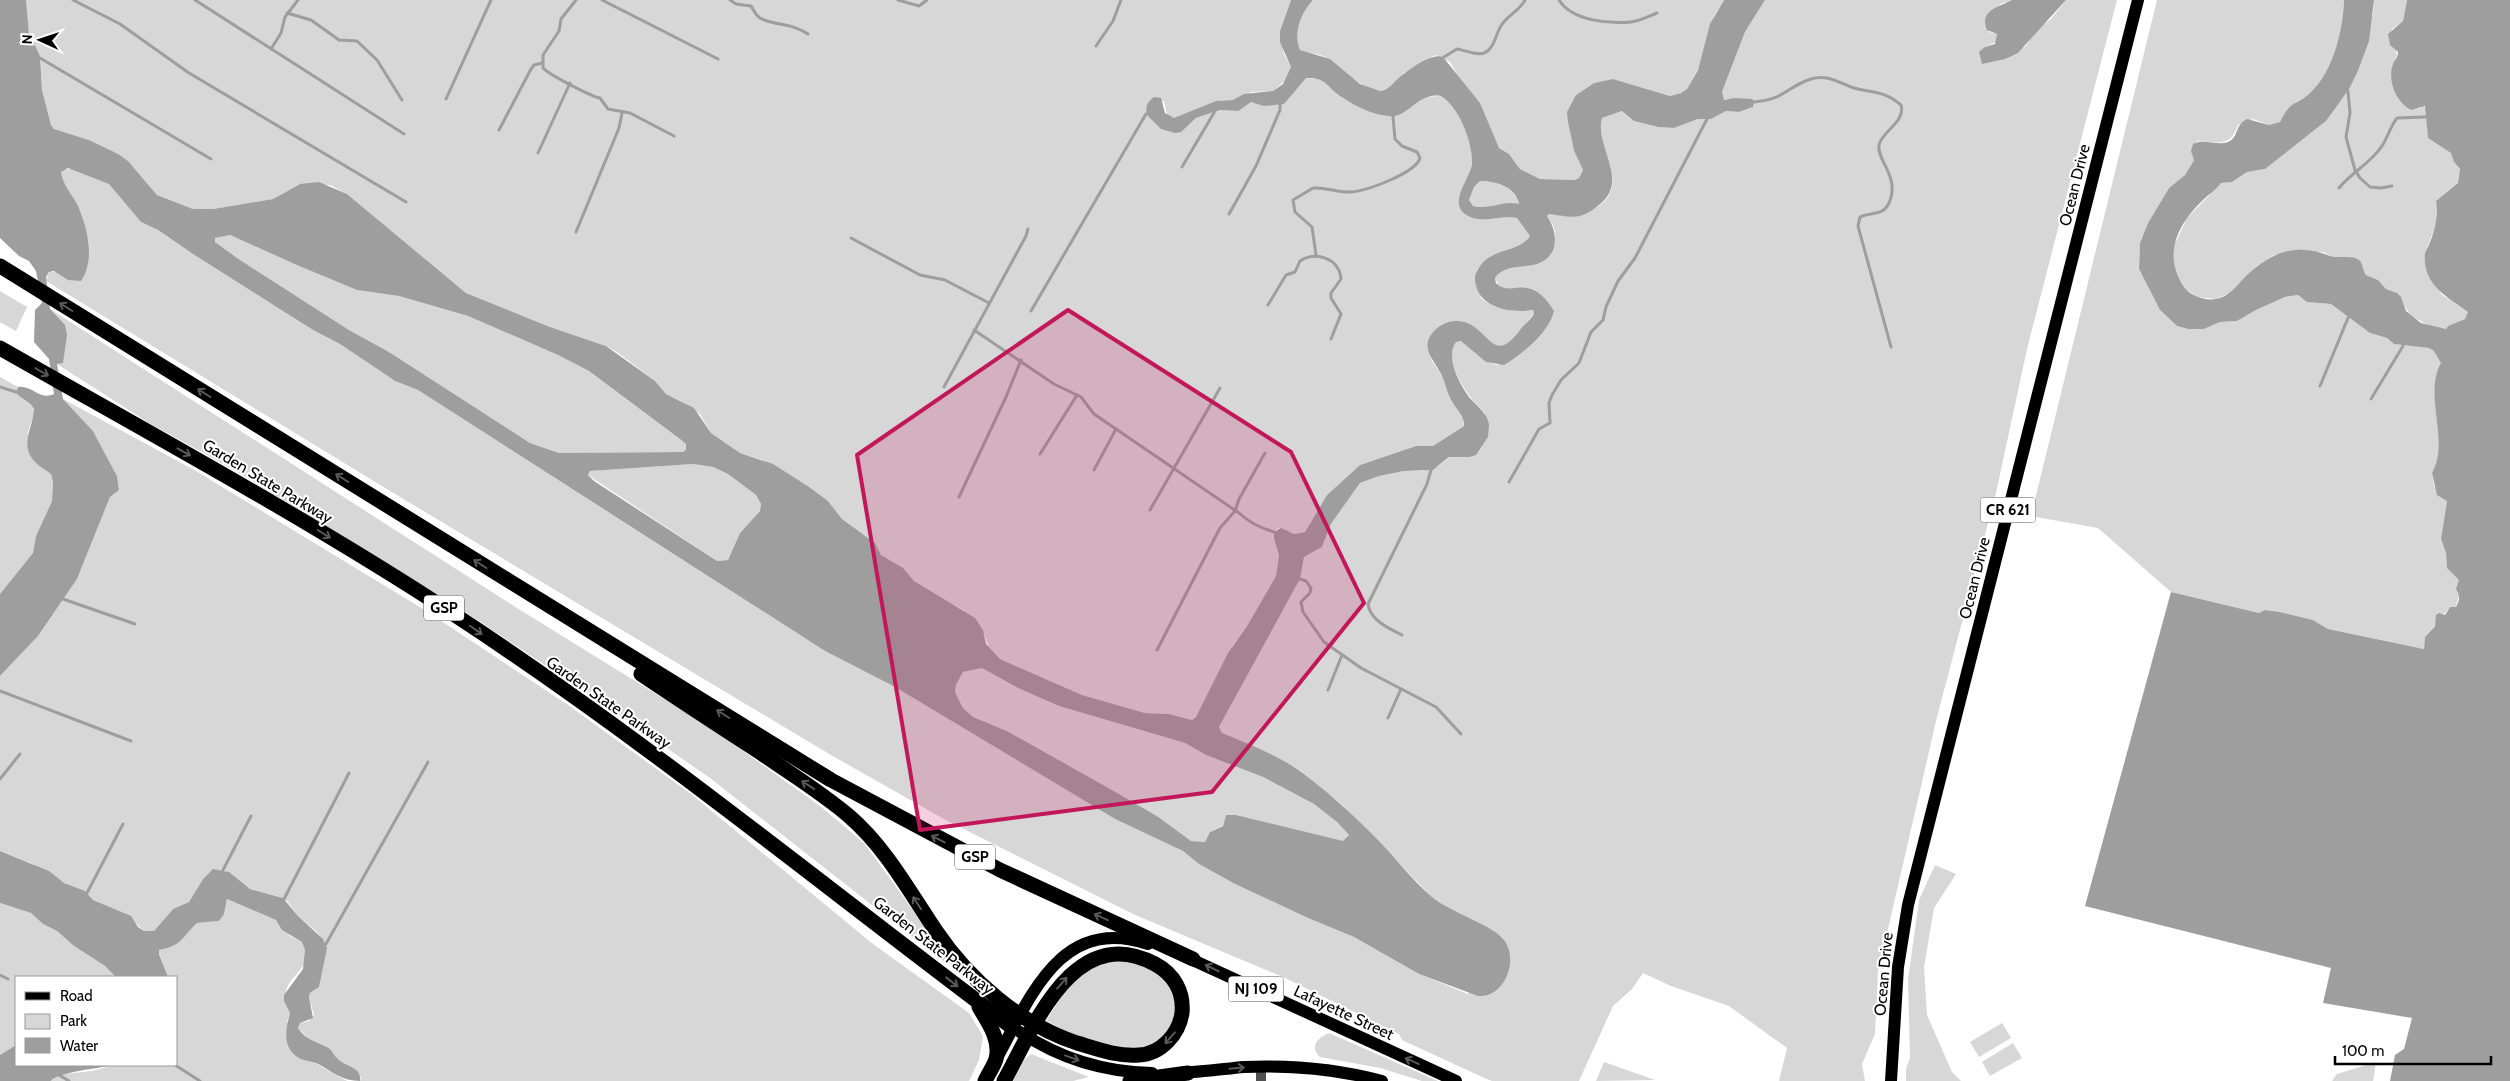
<svg xmlns="http://www.w3.org/2000/svg" width="2510" height="1081" font-family="Cabin,sans-serif">
<rect width="100%" height="100%" fill="#fff"/>
<!-- green -->
<g fill="#d7d7d7">
<path d="M26,0H1291L1280,31L1284,54L1291,67L1287,79L1273,91L1252,92L1233,100L1216,101L1179,118H1171L1167,115L1164,101L1146,106L1184,129L1196,118L1220,110L1237,111L1250,102L1259,104L1299,85L1306,78L1321,79L1338,95L1398,115L1425,97L1441,96C1459,107 1473,143 1472,163C1471,177 1449,206 1468,216C1484,224 1502,215 1517,218L1530,236C1520,251 1491,249 1477,270L1481,298C1494,310 1516,313 1533,310L1534,313L1511,342L1503,347C1481,346 1484,317 1449,324C1437,326 1431,333 1428,344L1432,361L1443,377L1452,401L1463,418L1464,426L1433,446H1416L1360,465L1327,495L1305,532L1294,534L1278,528L1274,532V539L1279,555L1276,576L1247,626L1233,645L1196,717L1192,720L1169,714L1145,713L1082,695L1000,659L990,650L984,634L963,610L942,599L914,581L910,576L881,555L875,543L842,519L828,501L763,460L740,453L711,433L700,414L685,403L666,394L655,381L617,352L606,346L550,327L466,293L347,194L330,185L300,184L273,199L213,209H193L157,195L128,161L89,140L54,129L51,125L42,90L40,56L29,33Z"/>
<path d="M1313,0H1724L1714,16L1698,69L1687,89L1681,93L1670,96L1613,79L1594,83L1576,95L1568,122L1574,151L1583,170L1579,178L1575,180L1540,179L1520,169L1509,154L1499,148L1495,142L1480,103L1461,81L1450,62L1435,55L1404,73L1391,87L1380,91C1357,88 1343,66 1323,56C1315,53 1307,54 1300,50C1293,33 1301,13 1313,0Z"/>
<path d="M1765,0H2012L2000,4L1989,32L1997,34L1996,42L1985,47L2005,59L2026,46L2034,32L2051,19L2066,0H2117L2027,349L1996,493L1937,717L1910,834L1878,972L1875,1034L1862,1064L1865,1081H1779L1787,1048L1729,1006L1671,986L1643,973L1632,989L1613,1006L1579,1081H1492L1480,1076L1402,1040L1399,1034L1283,977L1133,914L942,818L831,755L395,494L46,281L49,272H57L89,244L77,205L62,179L61,172L64,169H75L109,183L141,222L158,230L193,254L313,330L340,344L395,381L418,390L825,651L895,687L1115,819L1183,851L1199,864L1235,884L1308,918L1354,937L1419,974L1468,994L1503,938L1481,924L1456,913L1433,898L1340,803L1296,768L1222,733L1219,727L1300,579L1304,557L1322,547L1331,524L1360,483L1379,476L1404,471H1423L1439,466L1451,456L1463,457L1485,413C1470,399 1444,366 1454,344L1458,341C1474,343 1480,362 1497,365L1527,348L1553,314L1499,286L1495,278C1509,256 1547,275 1554,244C1557,233 1554,225 1547,216L1549,214C1569,217 1582,219 1600,205C1631,181 1594,146 1602,118L1622,111L1634,121L1658,127L1674,128L1698,119H1711L1726,111L1739,112L1753,107L1733,98L1723,100L1722,92L1745,32Z"/>
<path d="M2157,0H2344C2343,30 2333,72 2310,93C2295,107 2292,98 2280,122L2269,125L2253,119L2238,125C2230,148 2218,142 2197,141L2193,153L2194,160L2185,175L2169,188L2148,223L2140,243L2139,269L2160,310L2177,326L2188,329H2204L2220,322L2237,321L2256,310L2285,297L2298,295L2307,302L2331,304L2370,333L2387,338L2394,344L2430,348L2434,350L2442,363C2423,394 2450,441 2432,473L2434,486L2447,501L2441,539L2446,553L2447,567L2459,580V595L2456,607H2450L2425,637L2424,649L2328,629L2313,620L2280,612L2265,610L2259,613L2171,592L2098,528L2031,516Z"/>
<path d="M2374,0H2407L2403,21L2392,29L2390,44C2398,52 2399,54 2393,64L2418,109L2423,106L2426,108L2428,138L2452,153L2454,162L2460,169L2458,183L2436,201L2437,223L2425,252L2441,294L2468,312L2465,319L2448,326L2446,329L2431,327L2410,315L2397,293L2386,289L2378,280L2366,275L2354,258L2332,257L2323,252L2274,255L2257,266L2230,293L2216,299L2197,297L2187,290L2176,275L2173,262L2174,246L2187,218L2221,183L2232,182L2247,172L2265,169L2326,121L2373,14Z"/>
<path d="M1480,181C1496,181 1516,187 1519,205C1504,200 1489,210 1473,206L1469,200L1474,187Z"/>
<polygon points="230,235 299,266 357,290 399,296 468,316 558,355 589,371 680,439 686,444 686,448 683,452 559,453 530,443 389,352 349,330 240,260 215,242 215,238"/>
<polygon points="0,291 27,307 16,331 0,322"/>
<polygon points="50,309 517,608 711,728 820,806 864,843 950,961 947,964 710,778 590,695 450,602 234,470 149,423 57,364"/>
<polygon points="0,377 18,387 16,392 19,396 33,405 34,414 28,432 36,463 51,474 53,482 52,501 36,536 33,553 0,594"/>
<polygon points="63,399 196,471 423,609 568,705 691,794 873,944 969,1013 983,1036 979,1060 969,1081 360,1081 361,1077 336,1058 329,1048 309,1039 298,1028 300,1023 309,1021 314,1015 309,997 310,993 319,987 326,944 317,932 298,916 287,901 277,896 250,889 224,870 203,879 189,902 173,909 154,931 144,931 127,915 93,900 87,893 64,883 33,864 0,851 0,676 38,636 77,579 110,497 119,490 117,476 93,431"/>
<polygon points="693,464 713,467 728,474 756,495 761,504 760,511 740,533 728,560 717,561 588,475 590,471"/>
<polygon points="982,668 1020,689 1059,706 1185,743 1206,755 1263,777 1314,804 1337,822 1349,835 1343,842 1236,815 1226,815 1223,825 1210,832 1205,842 1191,841 1157,816 1105,786 1007,731 973,717 963,708 955,692 956,685 963,672"/>
<polygon points="1935,865 1956,874 1934,908 1924,967 1927,1015 1952,1072 1961,1081 1906,1081 1906,1069 1910,1058 1908,980 1919,900"/>
<path d="M227,899L276,920L290,936L302,942C315,968 291,972 286,991C283,1001 288,1004 290,1013L287,1021L311,1061L347,1081H51L57,1075L64,1074L92,1071L115,1065H176V977H168L159,953V950C179,947 184,936 196,923L219,921L224,914Z"/>
<polygon points="0,903 31,913 43,924 57,931 74,946 105,966 116,977 16,977 16,1045 0,1055"/>
<path d="M1109,961C1126,961 1143,963 1158,972C1192,993 1174,1044 1137,1049C1110,1053 1070,1033 1046,1021L1074,977Z"/>
<polygon points="2002,1023 2011,1038 1979,1057 1970,1042"/>
<path d="M1329,1033L1438,1081H1422L1380,1068L1320,1057C1309,1046 1318,1038 1329,1033Z"/>
<polygon points="2013,1043 2022,1058 1990,1076 1982,1062"/>
<polygon points="1031,1054 1089,1077 1073,1081 1013,1081 1024,1060"/>
<polygon points="1604,1062 1655,1080 1596,1081"/>
<polygon points="2376,1062 2373,1081 2332,1081 2337,1074"/>
</g>
<!-- water -->
<g fill="#9e9e9e" fill-rule="evenodd">
<path d="M0,0H26L29,33L40,56L42,90L51,125L54,129L89,140L118,154L128,161L157,195L193,209H213L273,199L300,184L319,182L347,194L466,293L550,327L606,346L655,381L666,394L694,408L711,433L740,453L773,464L809,487L828,501L842,519L875,543L881,555L903,568L914,581L975,618L983,630L986,644L1000,659L1082,695L1145,713L1169,714L1192,720L1196,717L1228,653L1247,626L1276,576L1279,555L1274,539V532L1281,528L1294,534L1305,532L1327,495L1360,465L1416,446H1433L1464,426C1465,417 1457,410 1453,403C1448,395 1446,386 1443,378C1436,361 1417,348 1435,330C1440,325 1448,321 1456,321C1489,321 1491,370 1520,330C1524,324 1532,319 1534,313L1533,310C1508,314 1474,307 1475,276C1485,246 1517,255 1530,236L1517,218C1502,215 1484,224 1468,216C1446,204 1470,179 1472,164C1473,143 1459,107 1441,96C1417,92 1408,119 1389,116C1373,115 1355,106 1342,97C1326,88 1328,77 1306,78L1284,104L1264,106L1251,102L1238,111L1220,110L1196,118L1181,132L1175,133L1161,129L1147,115C1145,107 1147,102 1154,97L1161,98L1165,113L1174,118L1216,101L1233,100L1244,94L1273,91L1283,84L1291,67L1280,42V31L1291,0H1313C1301,13 1293,33 1300,50L1330,59L1360,84L1380,91C1392,89 1395,79 1405,73C1414,66 1433,53 1443,57L1480,103L1499,148L1509,154L1520,169L1540,179L1575,180L1579,178L1583,170L1574,151L1568,122L1567,112L1576,95L1594,83L1613,79L1670,96L1681,93L1687,89L1698,70L1710,24L1724,0H1765L1745,32L1722,92L1724,100L1733,98L1752,99L1754,101L1753,107L1739,112L1726,111L1711,119H1698L1674,128L1658,127L1634,121L1622,111L1602,118C1594,146 1631,181 1599,205C1580,221 1571,217 1549,214L1547,216C1558,232 1560,256 1537,264C1524,268 1504,264 1495,278L1496,283C1512,299 1529,270 1554,311C1549,333 1522,354 1504,365L1486,362L1461,341L1456,342C1445,357 1459,383 1469,397C1475,404 1483,410 1487,418L1489,424L1488,437L1476,455L1469,457H1449L1433,470L1404,471L1379,476L1360,483L1331,524L1322,547L1304,557L1300,579L1219,727L1222,733C1246,743 1275,754 1297,769C1325,789 1351,813 1375,837C1394,856 1411,879 1432,897C1451,913 1493,925 1504,940C1519,960 1505,998 1478,996L1419,974L1354,937L1308,918L1235,884L1199,864L1183,851L1115,819L895,687L825,651L418,390L395,381L340,344L313,330L193,254L158,230L141,222L109,184L68,168L61,172C63,185 71,193 77,204C87,226 96,259 81,281L68,280L54,271L49,272L46,277L50,309L65,325L67,335L63,363L57,364L63,399L93,431L117,476L119,490L110,497L77,579L38,636L0,676V594L33,553L36,536L52,501L53,482L51,474C46,470 40,467 35,462C19,445 33,428 34,409C30,400 19,399 16,392L18,387C31,384 40,401 54,394L49,359L34,342L35,310L42,303L36,271L29,261L19,256L0,238ZM1480,181C1496,181 1516,187 1519,204C1504,200 1489,210 1473,206L1469,200L1474,187ZM230,235L299,266L357,290L399,296L468,316L558,355L589,371L680,439L686,444V449L683,452L559,453L530,443L389,352L349,330L240,260L215,242V238ZM693,464L713,467L728,474L756,495L761,504L760,511L740,533L728,560L717,561L594,481L588,475L590,471ZM982,668L1020,689L1059,706L1185,743L1206,755L1263,777L1314,804L1337,822L1349,835L1343,841L1236,815H1226L1223,826L1210,832L1205,842L1191,841L1157,816L1105,786L1007,731L973,717L963,708L955,692L956,685L963,672Z"/>
<path d="M2012,0H2066L2018,53L2005,59L1982,64L1979,52L1985,47L1995,44L1997,34L1987,30C1979,11 1998,7 2012,0Z"/>
<path d="M2344,0H2374L2369,41L2357,73L2349,89L2326,121L2265,169L2247,172L2232,182L2221,183C2215,191 2209,194 2202,201C2177,225 2162,257 2185,288C2191,296 2205,301 2216,299C2229,297 2236,286 2245,277C2271,252 2297,242 2330,256C2338,259 2354,254 2360,261C2363,265 2363,271 2366,275L2378,280L2386,289L2397,293L2401,297L2406,311L2421,323L2446,329L2448,326L2465,319L2468,312C2446,296 2422,284 2425,253C2426,249 2429,246 2430,242C2436,227 2438,216 2436,201L2458,183L2460,169L2454,162L2451,153L2428,138L2425,106L2411,110C2396,102 2387,81 2393,64C2395,59 2398,58 2398,52L2390,45L2388,34L2403,21L2407,0H2510V1081H2390L2395,1055L2404,1049L2412,1018L2323,1003L2331,968L2085,906L2171,592L2259,613L2265,610L2280,612L2313,620L2328,629L2424,649L2425,637L2435,626L2436,615L2439,613L2445,615L2450,607H2456C2460,600 2460,595 2456,589L2459,580L2447,568L2446,553L2441,539L2447,501L2437,495L2432,473C2450,441 2423,395 2441,363L2434,351L2429,348L2394,344L2387,338L2370,333L2331,304L2307,302L2298,295L2285,297L2256,310L2237,321L2220,322L2204,329H2188L2177,326L2160,310L2139,269L2140,243L2148,223L2169,188L2185,175L2194,160L2191,151L2193,144C2204,138 2219,147 2230,141C2239,135 2235,125 2247,119L2269,125L2280,122C2292,98 2295,107 2310,93C2333,72 2343,30 2344,0Z"/>
<path d="M0,851L49,871L64,883L85,891L93,900L131,916L138,927L144,931H154L173,909L189,902L203,879L213,869L229,872L250,889L283,898L298,916L323,939L327,948L319,987L310,993L309,997L313,1018L300,1023L298,1028C306,1040 315,1041 327,1047C332,1049 333,1055 337,1058C344,1067 362,1066 360,1081C342,1081 333,1072 318,1064C312,1061 302,1061 296,1056C282,1045 286,1028 290,1013L284,1001V995L303,969L305,950L302,942L282,930L276,920L227,899L224,914L219,921L197,923C182,937 182,946 159,950V954L168,977H116L105,966L74,946L57,931L43,924L31,913L0,903Z"/>
<path d="M16,1045V1065H115C101,1068 57,1072 51,1081H0V1055Z"/>
</g>
<g fill="none" stroke-linecap="round" stroke-linejoin="round">
<!-- stream -->
<g stroke="#9e9e9e" stroke-width="3">
<polyline points="73,0 120,24 189,73 406,202"/>
<polyline points="195,0 404,134"/>
<path d="M576,0L561,19L559,31L543,55V68C548,74 592,97 600,98L608,109L630,113L674,136"/>
<polyline points="602,0 718,59"/>
<path d="M730,0L736,4L751,6C754,10 755,15 760,18C774,26 790,22 808,34"/>
<polyline points="898,0 919,6 927,0"/>
<path d="M1559,0C1572,21 1609,24 1631,22C1640,21 1649,16 1657,13"/>
<polyline points="287,13 311,20 339,40 357,41 377,60 402,100"/>
<polyline points="1096,46 1113,21 1121,0"/>
<polyline points="271,49 281,33 285,17 298,0"/>
<path d="M1444,57L1457,49C1465,50 1476,56 1484,53C1496,48 1495,32 1503,23C1510,14 1520,10 1525,0"/>
<polyline points="40,58 211,159"/>
<polyline points="2348,91 2350,113 2346,137 2355,170 2360,178 2370,187 2381,188 2392,186"/>
<polyline points="446,99 491,0"/>
<path d="M1754,102C1784,100 1788,86 1811,79C1826,74 1838,82 1851,87C1872,94 1882,89 1901,105C1906,122 1882,131 1879,145C1876,160 1902,178 1888,205C1882,216 1869,212 1860,217L1858,226L1891,347"/>
<polyline points="499,130 531,69 534,65 542,63"/>
<polyline points="538,153 570,83"/>
<polyline points="1182,167 1215,111"/>
<path d="M2339,188C2352,172 2371,163 2382,146C2388,137 2390,127 2397,118L2425,117"/>
<polyline points="1229,214 1256,166 1280,110 1280,105"/>
<polyline points="576,232 619,128 622,113"/>
<polyline points="851,238 920,275 945,280 989,303"/>
<path d="M1316,255L1312,227L1295,212L1293,200L1313,188C1326,187 1339,193 1351,192C1366,191 1416,173 1420,158L1417,152L1402,146L1395,139L1393,117"/>
<path d="M1268,305L1286,275L1295,272L1300,261C1316,251 1339,258 1341,279L1331,293V298L1341,314L1331,339"/>
<polyline points="1031,311 1146,114"/>
<path d="M974,330L1054,384L1081,397L1094,414L1239,513C1250,523 1260,528 1274,532"/>
<polyline points="2320,386 2348,318"/>
<polyline points="0,387 16,392"/>
<polyline points="944,387 1026,236 1028,229"/>
<polyline points="2371,399 2403,346"/>
<polyline points="1040,454 1077,395"/>
<polyline points="1094,470 1116,429"/>
<polyline points="1509,482 1539,429 1550,423 1549,403 1552,395 1561,380 1579,363 1591,332 1603,320 1606,307 1618,281 1635,258 1707,119"/>
<polyline points="959,497 1006,397 1021,360"/>
<polyline points="1150,510 1220,388"/>
<polyline points="1300,579 1306,581 1311,588 1310,593 1301,602 1303,612 1324,642 1361,668 1436,707 1461,734"/>
<polyline points="63,599 135,624"/>
<path d="M1402,635C1388,628 1370,620 1368,604L1427,484L1431,470"/>
<polyline points="1157,650 1220,528 1235,511 1239,499 1265,453"/>
<polyline points="1328,690 1342,655"/>
<polyline points="0,691 131,741"/>
<polyline points="1388,718 1401,689"/>
<polyline points="0,779 20,754"/>
<polyline points="223,870 251,816"/>
<polyline points="87,893 123,824"/>
<polyline points="284,899 349,773"/>
<polyline points="326,944 428,762"/>
<polyline points="0,975 8,979"/>
<polyline points="175,1065 200,1081"/>
<polyline points="59,1075 69,1081"/>
</g>
<!-- street -->
<polyline stroke="#505050" stroke-width="10" points="1261,1081 1261,1067"/>
<!-- primary -->
<g stroke="#000" stroke-width="12">
<polyline points="1184,956 1456,1081"/>
<path d="M1020,1032C1059,1058 1105,1072 1152,1073"/>
<path d="M997,1058C1031,996 1061,915 1148,944"/>
<path d="M1179,1073C1201,1072 1223,1069 1244,1067C1290,1065 1337,1069 1382,1081"/>
<polyline points="1891,1081 1898,967 1908,905 2138,0"/>
</g>
<!-- highway -->
<g stroke="#000" stroke-width="15">
<polyline points="0,266 831,780 1000,870 1193,959"/>
<path d="M0,348C153,435 308,519 455,615C649,742 828,890 1013,1028"/>
<path d="M641,674C681,701 721,727 761,753C791,774 822,793 849,816C886,848 909,891 936,931C969,980 1020,1024 1077,1043C1097,1049 1118,1057 1139,1055C1161,1054 1179,1034 1182,1013C1184,992 1174,974 1155,964C1074,921 1034,1027 1004,1081"/>
<path d="M979,1007C988,1022 1001,1040 996,1059C994,1066 988,1074 985,1081"/>
<polyline points="1130,1081 1188,1073"/>
</g>
</g>
<!-- one-way arrows -->
<defs><path id="oneway-shaft" d="M-6 0H5M1.5-3L5.5 0L1.5 3" fill="none" stroke-width="1.6" stroke-linecap="round" stroke-linejoin="round" transform="scale(1.25)"/></defs>
<g stroke="#595959">
<use href="#oneway-shaft" transform="translate(66 307) rotate(-148)"/>
<use href="#oneway-shaft" transform="translate(42 372) rotate(30)"/>
<use href="#oneway-shaft" transform="translate(204 393) rotate(-148)"/>
<use href="#oneway-shaft" transform="translate(184 452) rotate(29)"/>
<use href="#oneway-shaft" transform="translate(342 478) rotate(-148)"/>
<use href="#oneway-shaft" transform="translate(324 534) rotate(32)"/>
<use href="#oneway-shaft" transform="translate(480 564) rotate(-148)"/>
<use href="#oneway-shaft" transform="translate(476 630) rotate(35)"/>
<use href="#oneway-shaft" transform="translate(723 714) rotate(-148)"/>
<use href="#oneway-shaft" transform="translate(808 785) rotate(-147)"/>
<use href="#oneway-shaft" transform="translate(938 839) rotate(-153)"/>
<use href="#oneway-shaft" transform="translate(917 903) rotate(-123)"/>
<use href="#oneway-shaft" transform="translate(1101 917) rotate(-156)"/>
<use href="#oneway-shaft" transform="translate(1212 968) rotate(-154)"/>
<use href="#oneway-shaft" transform="translate(952 982) rotate(38)"/>
<use href="#oneway-shaft" transform="translate(1062 983) rotate(-49)"/>
<use href="#oneway-shaft" transform="translate(1170 1038) rotate(131)"/>
<use href="#oneway-shaft" transform="translate(1072 1058) rotate(20)"/>
<use href="#oneway-shaft" transform="translate(1412 1061) rotate(-156)"/>
<use href="#oneway-shaft" transform="translate(1237 1068) rotate(-5)"/>
</g>
<!-- marked area -->
<path fill="#c2185b" fill-opacity="0.2" stroke="#c2185b" stroke-width="4" stroke-linejoin="round" d="M1068,310L1291,452L1364,603L1212,792L920,830L857,455Z"/>
<g text-anchor="middle" stroke-width="4" stroke-linejoin="round" paint-order="stroke">
<!-- shield labels -->
<g fill="#fff" stroke="#4c4c4c" stroke-width="1">
<rect x="1980.5" y="497.5" width="55" height="25" rx="4"/>
<rect x="424" y="595.5" width="40" height="25" rx="4"/>
<rect x="955" y="844.5" width="40" height="25" rx="4"/>
<rect x="1228.5" y="976.5" width="55" height="25" rx="4"/>
</g>
<g font-size="15" font-weight="bold" fill="#000">
<text x="2008" y="515">CR 621</text>
<text x="444" y="613">GSP</text>
<text x="975" y="862">GSP</text>
<text x="1256" y="994">NJ 109</text>
</g>
<!-- street labels -->
<g font-size="16" fill="#000" stroke="#fff">
<text transform="translate(2074 185) rotate(-76)" y="6">Ocean Drive</text>
<text transform="translate(268 481) rotate(31)" y="6">Garden State Parkway</text>
<text transform="translate(1974 578) rotate(-76)" y="6">Ocean Drive</text>
<text transform="translate(609 702) rotate(35)" y="6">Garden State Parkway</text>
<text transform="translate(934 945) rotate(38)" y="6">Garden State Parkway</text>
<text transform="translate(1883 974) rotate(-85)" y="6">Ocean Drive</text>
<text transform="translate(1344 1012) rotate(25)" y="6">Lafayette Street</text>
</g>
</g>
<!-- legend -->
<rect x="15" y="976" width="162" height="90" fill="#ffffff" stroke="#999999"/>
<rect x="25" y="992" width="25" height="8" fill="#000000" stroke="#999999"/>
<text x="60" y="1001" font-size="15" fill="#000000">Road</text>
<rect x="25" y="1014" width="25" height="15" fill="#d7d7d7" stroke="#999999"/>
<text x="60" y="1026" font-size="15" fill="#000000">Park</text>
<rect x="25" y="1038" width="25" height="15" fill="#9e9e9e" stroke="#999999"/>
<text x="60" y="1051" font-size="15" fill="#000000">Water</text>
<!-- north arrow -->
<g transform="translate(40 40) rotate(273)" stroke="#ffffff" stroke-width="4" paint-order="stroke">
<path d="M0-4L9 19L0 12L-9 19Z" fill="#000000"/>
<text y="-8" font-size="14" font-weight="bold" text-anchor="middle" fill="#000000">N</text>
</g>
<!-- scale -->
<path d="M2335 1056v8h156v-8" fill="none" stroke="#000000" stroke-width="2.5"/>
<text x="2342" y="1056" font-size="15" fill="#000000" stroke="#ffffff" stroke-width="4" paint-order="stroke">100 m</text>
</svg>
